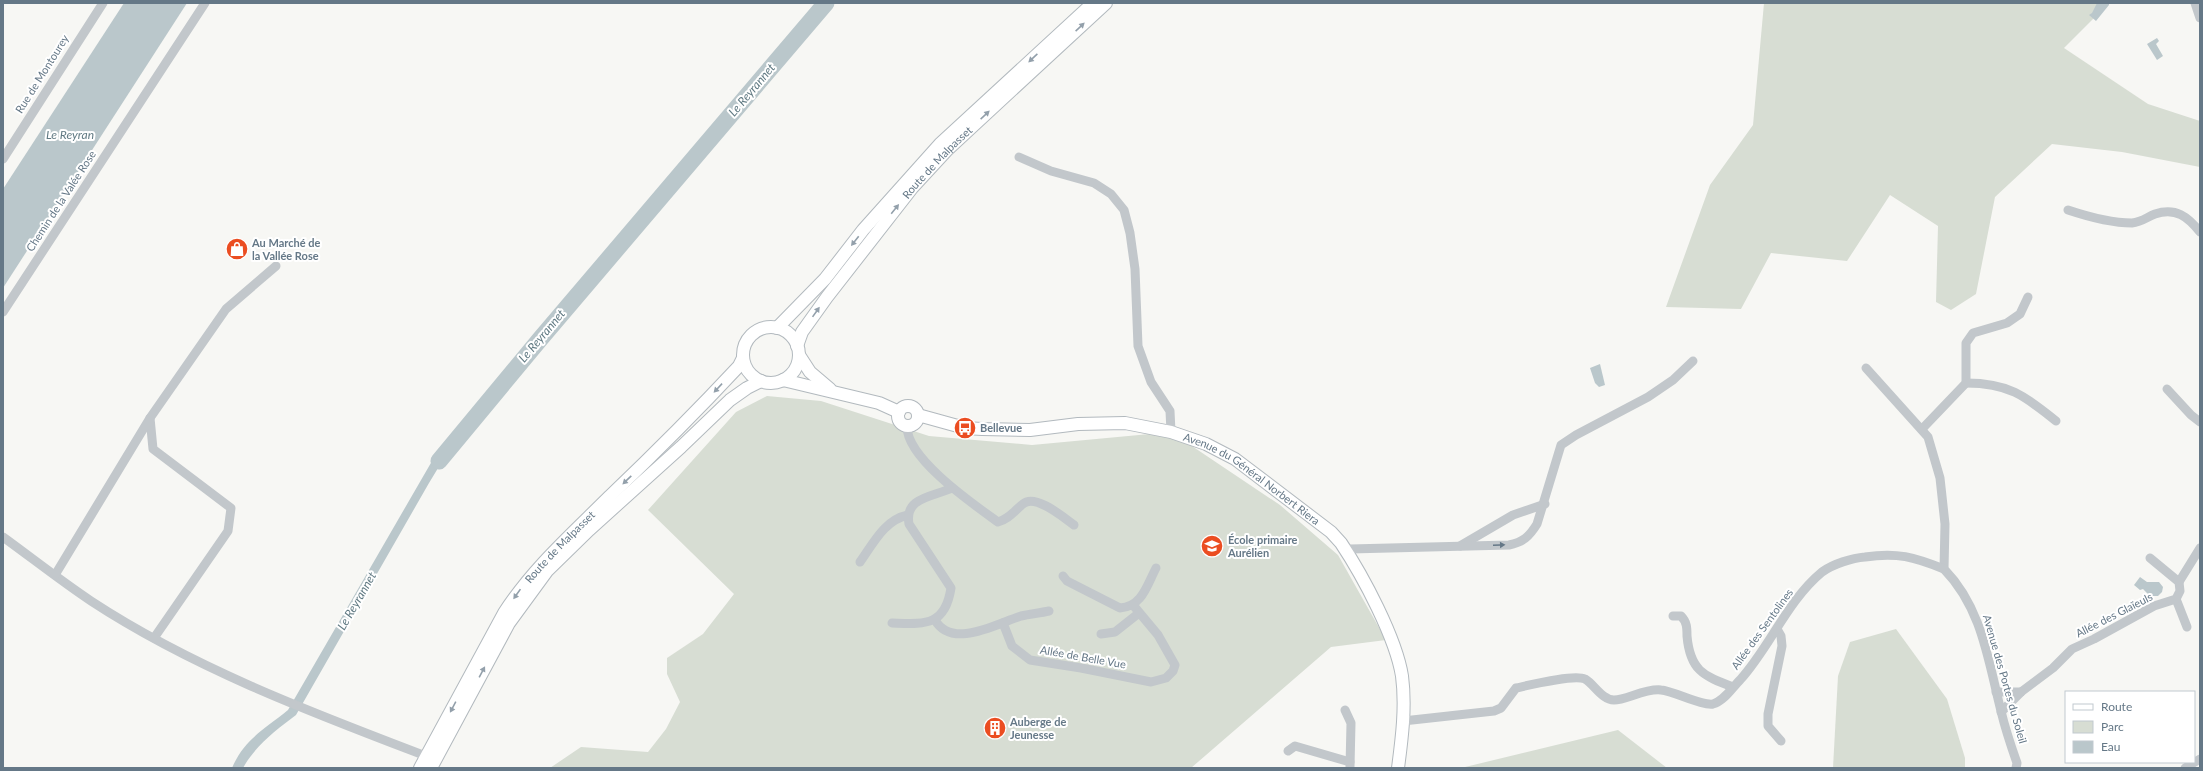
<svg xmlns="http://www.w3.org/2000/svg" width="2203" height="771" font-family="Lato,sans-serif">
<rect width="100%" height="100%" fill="#f7f7f4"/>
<!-- green -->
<g fill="#d7ddd3">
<polygon points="1764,3 2109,3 2064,48 2148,104 2200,121 2200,167 2122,152 2052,144 1995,197 1976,294 1951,310 1936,302 1938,226 1890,195 1847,261 1771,253 1741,309 1666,307 1710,185 1753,125"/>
<polygon points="767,396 821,401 929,436 1032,445 1171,432 1280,505 1338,555 1386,640 1331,647 1191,768 550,768 581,747 648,752 666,729 680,702 667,674 667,658 703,634 734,594 648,510 736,412"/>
<polygon points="1896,629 1947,699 1965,758 1965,768 1833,768 1838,676 1850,642"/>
<polygon points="1618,730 1667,768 1461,768"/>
</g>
<!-- water -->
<g fill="#bac7cb">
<polygon points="124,3 187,3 3,288 3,189"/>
<polygon points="2097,3 2109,3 2109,5 2096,21 2089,15 2092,13"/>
<polygon points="2157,38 2159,41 2156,44 2163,56 2157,60 2147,44"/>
<polygon points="1600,364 1605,385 1599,387 1595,383 1590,368"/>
<path d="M450,442L455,446L449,450L429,483L296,715C276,730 255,746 243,768H232C244,739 265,729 288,710L439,449Z"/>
<polygon points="2140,577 2147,582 2159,582 2163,587 2162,592 2158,596 2150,596 2143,589 2140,590 2134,585"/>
</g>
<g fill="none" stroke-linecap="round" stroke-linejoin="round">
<!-- river -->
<polyline stroke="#bac7cb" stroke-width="17" points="439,461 541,338 826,3"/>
<!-- secondary casing -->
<g stroke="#b2b9be" stroke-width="14">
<g id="secondary">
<circle cx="771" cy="355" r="28"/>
<polyline points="777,328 825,279 863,230 940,144 1093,3"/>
<path id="s1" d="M797,346L802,332L827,297L912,188L948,149L1106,3"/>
<polyline points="799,355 810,372 830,389"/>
<polyline points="783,380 879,403 899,412"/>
<circle cx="908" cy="416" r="10"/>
<path id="s2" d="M918,415L965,428L982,429L1030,430L1078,424L1125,423L1171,432L1206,444L1235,459L1331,532L1341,543C1363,576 1396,638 1402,676C1406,706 1402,738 1398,768"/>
<path id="s3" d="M420,768L504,613C533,568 572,534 610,496C654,454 697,411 739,366L743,358"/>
<polyline points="431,768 509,623 547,571 589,530 681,447 730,400 747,388 761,381"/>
</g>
</g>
<!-- minor -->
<g stroke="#c2c7cb" stroke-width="9">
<polyline points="2195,3 2200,18"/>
<polyline points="1019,157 1051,171 1094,183 1111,194 1124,210 1130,233 1135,269 1138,346 1151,382 1170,411 1171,432"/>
<polyline points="3,159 103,3"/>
<path d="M2068,210C2089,217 2110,223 2132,223C2142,222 2147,217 2155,214C2176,207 2188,217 2200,232"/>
<polyline points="3,312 205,3"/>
<path d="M1866,368L1928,437L1940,478L1945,524L1944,569C1982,608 1988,660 2001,711C2005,728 2011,746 2017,763L2016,768"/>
<path d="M1966,383C2008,383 2024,395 2056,421"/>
<polyline points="2167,389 2191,415 2200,422"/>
<polyline points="150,418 153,449 231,508 228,531 154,638"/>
<path d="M907,426C906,458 973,504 998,522C1009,519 1014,511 1023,504C1035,493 1063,517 1074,525"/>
<polyline points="1922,429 1966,383 1966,343 1973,333 2007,323 2020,314 2028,297"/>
<path d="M3,537C32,558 61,581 91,601C193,668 313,713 426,756"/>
<polyline points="1460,546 1513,515 1545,504"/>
<path d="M1346,551L1350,549L1509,545C1523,542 1529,537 1537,524L1561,445L1576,435L1648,397L1673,380L1693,361"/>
<path d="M860,562C873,544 884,520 908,515"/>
<polyline points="55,575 150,418 226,309 276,266"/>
<path d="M1063,576L1067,581L1120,608C1142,607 1147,585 1156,568"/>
<polyline points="2179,582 2200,548"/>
<polyline points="2176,599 2187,627"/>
<path d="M1673,616H1681C1687,622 1687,628 1687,636C1690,670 1703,676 1733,687"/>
<path d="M935,620C952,650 998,623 1021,616C1030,614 1040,613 1049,611"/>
<path d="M892,623C924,624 945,627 951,588L909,524C904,497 933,497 952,488"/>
<polyline points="1003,623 1012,646 1030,660 1081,668 1151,682 1166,678 1173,671 1175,665 1158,635 1133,605"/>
<polyline points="1777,629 1781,636 1782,646 1768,714 1768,726 1781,741"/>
<polyline points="1101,634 1115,632 1139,613"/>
<polyline points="1996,692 2021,692"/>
<polyline points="1345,710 1351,723 1350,767"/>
<polyline points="2001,712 2021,692 2053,668 2072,649 2094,639 2154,606 2176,599 2180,591 2179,582 2150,558"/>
<path d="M1403,721L1494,711L1501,708L1516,688C1530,685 1574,674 1585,679C1594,684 1602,700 1614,700C1626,700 1646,688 1661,690C1673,691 1703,706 1713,704C1724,701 1732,688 1740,680C1770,647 1787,601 1822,572C1833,564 1852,558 1865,557C1897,552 1914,557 1944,569"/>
<polyline points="1288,751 1295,746 1350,762"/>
<polyline points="2185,768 2200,759"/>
</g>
<!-- secondary -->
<use href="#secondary" stroke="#fff" stroke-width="12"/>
</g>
<!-- one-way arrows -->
<defs><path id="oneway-solid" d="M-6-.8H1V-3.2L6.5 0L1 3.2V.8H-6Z"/></defs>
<g fill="#93a0ab">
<use href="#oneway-solid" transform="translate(1080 27) rotate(-43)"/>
<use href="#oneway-solid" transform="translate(1033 58) rotate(137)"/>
<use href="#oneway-solid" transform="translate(985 115) rotate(-43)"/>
<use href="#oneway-solid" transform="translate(895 209) rotate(-51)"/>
<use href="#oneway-solid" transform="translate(855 241) rotate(128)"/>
<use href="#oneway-solid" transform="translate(816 312) rotate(-55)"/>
<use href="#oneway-solid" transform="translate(718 388) rotate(133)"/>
<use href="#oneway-solid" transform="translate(627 480) rotate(136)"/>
<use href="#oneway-solid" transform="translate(517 594) rotate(125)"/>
<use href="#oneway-solid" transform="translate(482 672) rotate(-62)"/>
<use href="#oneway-solid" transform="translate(453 707) rotate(118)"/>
</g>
<use fill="#657887" href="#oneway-solid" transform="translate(1499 545) rotate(-2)"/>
<!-- icons -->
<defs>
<g id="shop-disc" transform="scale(1.15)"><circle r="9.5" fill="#eb4d21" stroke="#fff"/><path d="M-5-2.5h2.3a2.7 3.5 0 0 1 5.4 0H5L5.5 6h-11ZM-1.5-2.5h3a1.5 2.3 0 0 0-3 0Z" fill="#fff"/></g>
<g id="bus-disc" transform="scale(1.15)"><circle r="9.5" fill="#eb4d21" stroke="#fff"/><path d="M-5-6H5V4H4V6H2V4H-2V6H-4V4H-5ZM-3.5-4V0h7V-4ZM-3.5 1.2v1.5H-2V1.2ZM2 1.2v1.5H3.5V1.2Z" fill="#fff"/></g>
<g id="school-disc" transform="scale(1.15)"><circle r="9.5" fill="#eb4d21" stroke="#fff"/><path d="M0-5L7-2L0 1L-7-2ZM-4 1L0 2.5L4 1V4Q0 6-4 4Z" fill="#fff"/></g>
<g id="building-disc" transform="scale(1.15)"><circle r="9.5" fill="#eb4d21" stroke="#fff"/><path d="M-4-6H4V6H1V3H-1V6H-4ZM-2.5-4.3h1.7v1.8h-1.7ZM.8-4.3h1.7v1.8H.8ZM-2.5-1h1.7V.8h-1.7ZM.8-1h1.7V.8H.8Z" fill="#fff"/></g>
</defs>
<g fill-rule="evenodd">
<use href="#shop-disc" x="237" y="249"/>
<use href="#bus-disc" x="965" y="428"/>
<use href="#school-disc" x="1212" y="546"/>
<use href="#building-disc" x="995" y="728"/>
</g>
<g text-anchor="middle" stroke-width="4" stroke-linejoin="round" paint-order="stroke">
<!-- street labels -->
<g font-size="11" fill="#657887" stroke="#fff">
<text transform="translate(42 74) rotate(-58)" y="4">Rue de Montourey</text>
<text dy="4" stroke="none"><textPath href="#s1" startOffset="232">Route de Malpasset</textPath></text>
<text transform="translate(61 201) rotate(-57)" y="4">Chemin de la Valée Rose</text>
<text dy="4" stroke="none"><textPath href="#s2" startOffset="350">Avenue du Général Norbert Riera</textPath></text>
<text dy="4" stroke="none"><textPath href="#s3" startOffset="263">Route de Malpasset</textPath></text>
<text transform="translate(2114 615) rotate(-27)" y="4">Allée des Glaïeuls</text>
<text transform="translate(1762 629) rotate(-54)" y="4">Allée des Sentolines</text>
<text transform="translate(1083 657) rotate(10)" y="4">Allée de Belle Vue</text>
<text transform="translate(2005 679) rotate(74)" y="4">Avenue des Portes du Soleil</text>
</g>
<!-- poi labels -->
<g font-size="11" font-weight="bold" fill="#657887" stroke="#fff" text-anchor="start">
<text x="252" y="247">Au Marché de<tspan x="252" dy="13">la Vallée Rose</tspan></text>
<text x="980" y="432">Bellevue</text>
<text x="1228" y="544">École primaire<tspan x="1228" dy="13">Aurélien</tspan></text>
<text x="1010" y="726">Auberge de<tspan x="1010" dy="13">Jeunesse</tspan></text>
</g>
<!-- water labels -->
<g font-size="12" font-style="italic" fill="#617a83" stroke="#fff">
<text transform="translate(752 90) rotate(-50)" y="4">Le Reyrannet</text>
<text x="70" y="139">Le Reyran</text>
<text transform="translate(542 336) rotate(-50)" y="4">Le Reyrannet</text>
<text transform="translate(357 601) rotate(-60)" y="4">Le Reyrannet</text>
</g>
</g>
<!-- border -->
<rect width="2203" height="771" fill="none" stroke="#657887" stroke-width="8"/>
<!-- legend -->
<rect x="2065" y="691" width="130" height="72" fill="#ffffff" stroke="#c1c9cf"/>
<rect x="2073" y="704" width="20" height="6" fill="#ffffff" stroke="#c1c9cf"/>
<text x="2101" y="711" font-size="12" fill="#657887">Route</text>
<rect x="2073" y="721" width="20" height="12" fill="#d7ddd3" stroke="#c1c9cf"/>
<text x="2101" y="731" font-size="12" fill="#657887">Parc</text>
<rect x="2073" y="741" width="20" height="12" fill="#bac7cb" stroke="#c1c9cf"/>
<text x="2101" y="751" font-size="12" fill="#657887">Eau</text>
</svg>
